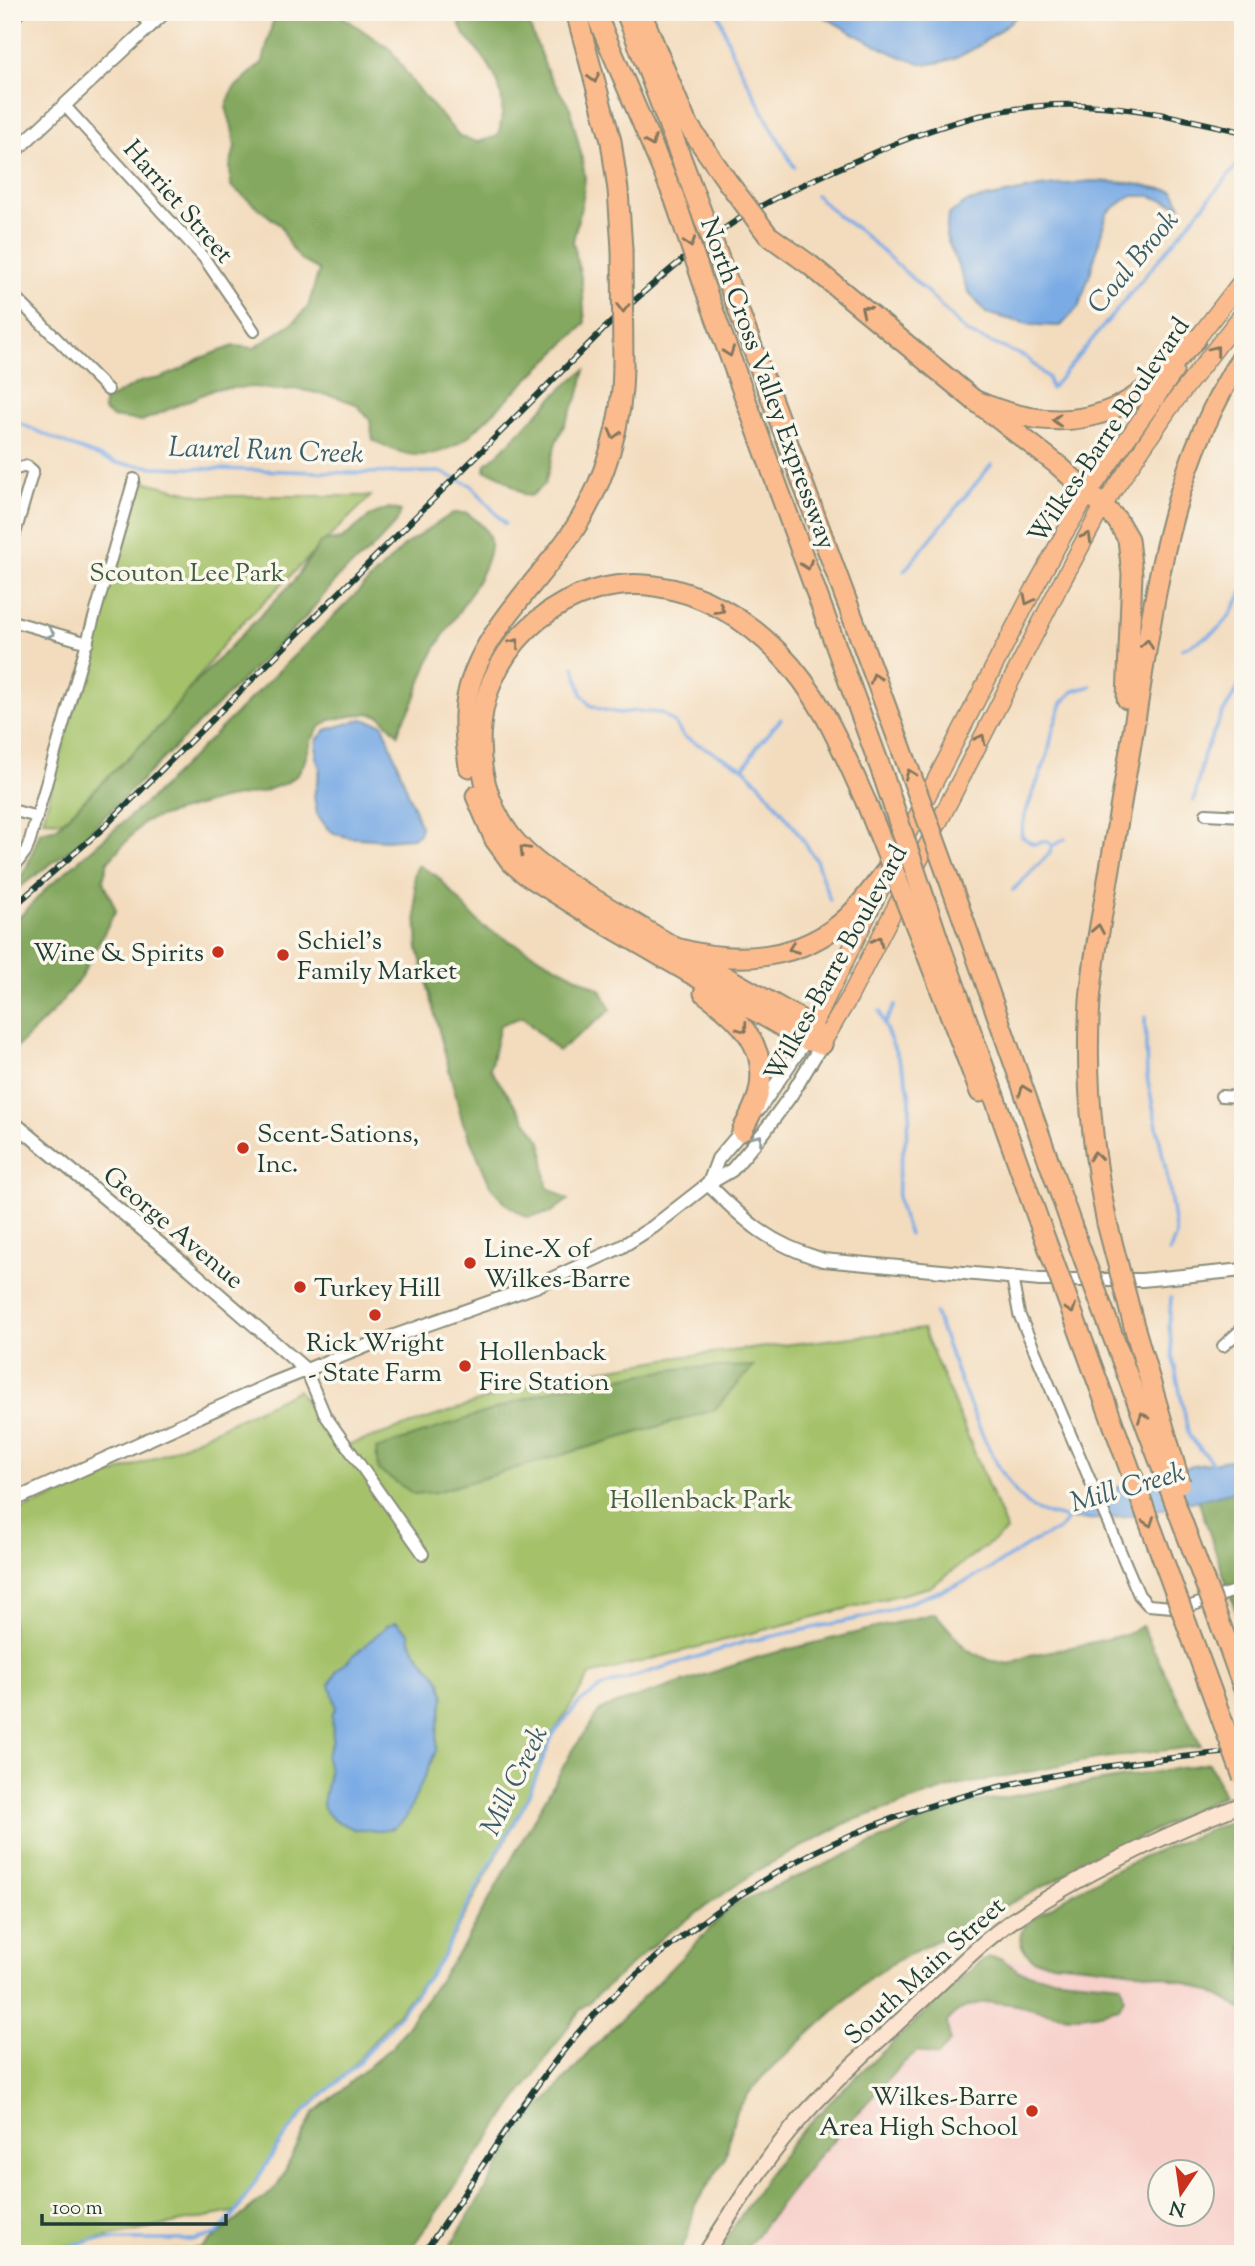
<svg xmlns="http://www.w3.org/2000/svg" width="1255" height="2266" font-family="'Sorts Mill Goudy',serif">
<rect width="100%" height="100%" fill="#fbf7ec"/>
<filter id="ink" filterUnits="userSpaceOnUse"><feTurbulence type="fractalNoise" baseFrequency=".0143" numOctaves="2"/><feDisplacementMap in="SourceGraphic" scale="14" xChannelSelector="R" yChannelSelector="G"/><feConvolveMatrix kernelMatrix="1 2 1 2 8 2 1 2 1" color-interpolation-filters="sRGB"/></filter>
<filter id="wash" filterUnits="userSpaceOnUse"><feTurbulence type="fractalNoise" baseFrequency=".00686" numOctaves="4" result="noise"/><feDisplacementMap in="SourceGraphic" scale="28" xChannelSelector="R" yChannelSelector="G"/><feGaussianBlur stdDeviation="1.57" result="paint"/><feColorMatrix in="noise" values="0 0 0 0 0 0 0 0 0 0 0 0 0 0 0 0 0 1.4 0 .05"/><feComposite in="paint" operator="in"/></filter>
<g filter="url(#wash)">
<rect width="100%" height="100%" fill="#f3dcbe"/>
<!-- built -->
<path fill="#f7d0ca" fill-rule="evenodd" d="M989,1957L1034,1960L1133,1971L1172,1979L1215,1994L1243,2010V2254H716L766,2177L799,2134L843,2089L976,1965ZM1160,2172H1202V2214H1160Z"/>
<!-- green -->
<g fill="#a5c26a" stroke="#62804f" stroke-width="2">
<polygon points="134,479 203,496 371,496 232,633 163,723 63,821 43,820"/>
<polygon points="923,1329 1007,1531 930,1587 590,1675 553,1734 526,1802 439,1963 349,2071 306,2110 280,2143 237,2211 92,2240 33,2254 12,2254 12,1514 169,1452 298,1390 337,1449 547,1379 678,1357"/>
</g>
<!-- forest -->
<g fill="#84a85e" stroke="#527249" stroke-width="2">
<path d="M279,12H335L339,14L391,50L416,87L460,137L478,142L498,136C507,104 502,81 481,54C467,38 460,34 457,12H524L548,73L570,108L581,154L585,177L583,198L573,241L582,282L585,324L468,437C434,461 408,460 373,440L370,420L356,404L337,397L297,389L276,390L254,387L215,389L142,421L112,417L104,411V401L142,381L161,378L180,370L198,359L217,352L234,346L254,348L295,321L308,307L319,270L301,260L289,244L281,226L231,186L230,167L235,147L232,127L226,107L233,89L263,62L272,24Z"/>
<path d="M585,370L579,394L556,442L545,484L531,496L525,495L497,474L485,471L486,464C522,435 548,396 585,370Z"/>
<polygon points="389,508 401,511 396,523 370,551 340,575 304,619 75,846 12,893 27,866 40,832 56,828 163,723 192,686 293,582 321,542 342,539 371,515"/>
<path d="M453,513H467C477,521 488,528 490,541C493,568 450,622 437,646C426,664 421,682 414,701C409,714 400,721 398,734L380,716L368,713L330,720L319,728L312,739L304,763L297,775L286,783L262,792L222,799L145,821L108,861L103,880L116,910L81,977L53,1012L12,1052V925L48,887L151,798L406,544Z"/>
<polygon points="418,865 437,876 482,926 601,990 611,1010 558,1051 522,1017 500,1025 490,1069 542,1143 547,1187 568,1200 550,1213 527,1217 506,1204 490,1185 462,1120 418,949 414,875"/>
<polygon points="754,1366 714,1410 436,1492 414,1494 378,1470 376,1449 561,1387 684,1368"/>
<polygon points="1243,1489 1243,1633 1198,1499"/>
<polygon points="935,1613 966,1649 989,1660 1010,1664 1030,1655 1077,1646 1123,1635 1142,1626 1201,1746 1096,1759 956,1786 848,1822 758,1870 665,1935 581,2009 407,2254 140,2254 202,2248 277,2187 313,2114 394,2045 464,1944 571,1753 601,1709 762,1656"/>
<polygon points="1209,1763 1224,1795 898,1960 871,1977 762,2077 747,2096 735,2114 725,2159 695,2205 687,2238 679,2254 445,2254 524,2126 590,2051 733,1905 959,1805"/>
<path d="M1240,1818L1243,1827V2010C1234,2005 1224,1998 1215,1994C1159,1968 1094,1967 1034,1960C1024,1952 1015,1940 1024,1928C1029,1920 1042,1913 1050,1908C1108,1868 1175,1844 1240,1818Z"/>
<path d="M989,1957L1000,1958L1019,1971L1039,1976L1121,1984L1124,1997L1119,2008C1103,2012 1087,2017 1071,2016C1029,2013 980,1983 947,2022L950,2042L937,2056L917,2051L900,2066L815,2160L742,2254H716L766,2177L799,2134L843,2089L976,1965Z"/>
</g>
<!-- water -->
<g fill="#7aabe5" stroke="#4c748c" stroke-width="2">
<path d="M816,12H1022C995,34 965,62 929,64C905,65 838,25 816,12Z"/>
<polygon points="1091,181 1129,183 1173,191 1181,206 1150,196 1130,196 1107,213 1090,274 1079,306 1061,326 1032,325 986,313 968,291 946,236 948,215 967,202 1040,187"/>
<polygon points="362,719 383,724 421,828 418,835 412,838 385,840 347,837 336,834 328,829 317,814 314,796 320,769 316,757 317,740 326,730"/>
<path d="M1243,1458V1489C1186,1502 1127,1523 1068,1519L1072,1511L1125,1484L1193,1466Z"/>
<polygon points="396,1622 409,1633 410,1640 417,1653 441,1681 444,1698 438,1725 436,1751 406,1818 394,1828 381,1830 356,1830 334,1820 325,1811 323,1804 329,1772 326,1756 333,1740 332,1715 336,1707 330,1684 337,1670 388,1625"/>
</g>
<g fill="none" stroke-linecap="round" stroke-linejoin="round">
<!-- stream -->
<g stroke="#7aabe5" stroke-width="3.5">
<polyline points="718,12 732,52 768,121 794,167"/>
<polyline points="816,195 837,215 860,231 925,290 967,333 1026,357 1048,378 1051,389"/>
<polyline points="1052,388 1243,158"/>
<polyline points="12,420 76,448 117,463 154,467 354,473 440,472 471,485 505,524"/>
<polyline points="904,571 992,464"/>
<path d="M1182,649C1216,633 1228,627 1243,590"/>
<polyline points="574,666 582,694 590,705 604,710 620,713 635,711 662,713 674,723 684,737 744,768 762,786 794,827 816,860 830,900"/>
<polyline points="744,768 758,745 781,719"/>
<polyline points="1194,801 1204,754 1221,716 1243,680"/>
<polyline points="1052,846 1065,839"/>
<polyline points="1013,890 1050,853 1052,846 1047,841 1033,844 1021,836 1025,814 1048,754 1053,729 1062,703 1074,691 1091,686"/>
<path d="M880,1011C888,1044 911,1072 910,1107C910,1138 895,1167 898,1198C899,1210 905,1223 909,1234"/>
<polyline points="1145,1017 1147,1077 1169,1186 1176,1236 1169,1252"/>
<polyline points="884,1024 895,1005"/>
<polyline points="1171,1298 1169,1326 1174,1363 1189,1436 1215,1466"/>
<path d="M935,1313C953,1359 993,1488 1036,1510C1045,1514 1058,1516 1068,1519"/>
<polyline points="45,2254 92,2240 195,2240 217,2234 237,2211 280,2143 306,2110 355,2066 390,2027 439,1963 475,1891 526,1802 553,1734 580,1702 604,1686 745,1642 875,1615 962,1583 992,1568 1036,1540 1059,1530 1068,1519 1071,1518"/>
</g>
</g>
</g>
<g filter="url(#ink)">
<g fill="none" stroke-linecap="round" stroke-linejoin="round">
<!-- minor casing -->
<g stroke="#898c79" stroke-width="14">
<g id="minor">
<polyline points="138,12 151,25"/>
<polyline points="12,19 20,12"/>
<polyline points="64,105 204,258 254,331"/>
<polyline points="12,294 108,390"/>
<polyline points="12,470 27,466 33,471 12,544"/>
<polyline points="12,621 88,643"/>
<polyline points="12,810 37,817"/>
<polyline points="1206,814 1243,816"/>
<polyline points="12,870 26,851 30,840 134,479"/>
<polyline points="1221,1096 1243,1097"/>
<polyline points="1012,1277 1019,1314 1139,1595 1148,1605 1185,1608 1243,1588"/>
<polyline points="1223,1346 1243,1328"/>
<polyline points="306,1370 325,1415 423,1554"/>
</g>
</g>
<!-- tertiary casing -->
<g stroke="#898c79" stroke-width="16">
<g id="tertiary">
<polyline points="12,154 165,12"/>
<polyline points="759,1109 806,1040"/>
<polyline points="12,1121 190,1269 306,1370"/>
<polyline points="709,1183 718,1159 746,1126"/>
<path d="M708,1184C747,1223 768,1243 823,1260L1040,1280H1142L1243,1270"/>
<polyline points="12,1501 271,1384 369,1345 536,1286 621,1247 653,1227 708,1184 732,1170 764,1132 791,1095 822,1044"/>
</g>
</g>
<!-- secondary casing -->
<g stroke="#898c79" stroke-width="18">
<path id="secondary" d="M705,2254C736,2207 765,2158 803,2116C838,2076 879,2041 917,2005C948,1977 977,1945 1012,1921C1084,1872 1162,1836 1243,1804"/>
</g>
<!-- primary casing -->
<g stroke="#898c79" stroke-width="19">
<g id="primary">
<polyline points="1189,349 1243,279"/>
<polyline points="902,845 1035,587 1064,534 1089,493 1175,371"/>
<polyline points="808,1036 883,884"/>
<polyline points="822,1044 849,998 1059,587 1103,506 1169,409 1243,313"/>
</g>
</g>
<!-- motorway casing -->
<g stroke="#898c79" stroke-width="23">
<g id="motorway">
<polyline points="576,12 611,141 618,190 622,249"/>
<polyline points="595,12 674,197"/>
<polyline points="626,12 693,190"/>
<polyline points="641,12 686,122 727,181"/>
<path d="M768,235L810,265L974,400C1031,425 1089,431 1142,392C1162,377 1179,357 1196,339"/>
<polyline points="728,282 899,742"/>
<polyline points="705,288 883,775"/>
<polyline points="974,400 1058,465 1103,506 1117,520 1128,539 1132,574 1127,699"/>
<path d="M469,767C467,750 464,731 465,714C468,642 538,585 575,528C605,482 623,421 623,367"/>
<polyline points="476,796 495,840 511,862 525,874 592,916 793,1033 806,1040 822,1044"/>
<path d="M866,802C842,749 821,695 779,653C746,619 701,592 655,586C569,574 488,641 481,726C477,764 487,804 510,835C532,864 564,881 594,899C621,915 648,932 676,948C736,965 802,961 849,916C867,898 882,876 897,856"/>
<polyline points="959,907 1071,1224"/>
<polyline points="938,939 1039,1222"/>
<polyline points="925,949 980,1092"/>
<polyline points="691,957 812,1026 822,1044"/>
<path d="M704,993C739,1018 771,1048 758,1096C754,1108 748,1120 742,1131"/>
<path d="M1107,1223C1092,1150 1085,1075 1090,1001C1093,962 1100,924 1107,886C1115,839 1123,791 1131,744C1155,605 1164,478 1243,355"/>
<polyline points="1227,1642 1243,1687"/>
</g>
</g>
<!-- minor -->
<use href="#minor" stroke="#fff" stroke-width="10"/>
<!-- tertiary -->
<use href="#tertiary" stroke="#fff" stroke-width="12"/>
<!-- secondary -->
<use href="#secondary" stroke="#fde4d1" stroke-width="14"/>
<!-- primary -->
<use href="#primary" stroke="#fbbb8d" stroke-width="16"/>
<!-- motorway -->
<use href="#motorway" stroke="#fbbb8d" stroke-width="19"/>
<!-- rail casing -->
<g stroke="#1f3d34" stroke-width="6">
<g id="rail">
<path d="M12,908L101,830L603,330C640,294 678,261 721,231C764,201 814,179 862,158C924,130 986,108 1054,105C1119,102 1181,118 1243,132"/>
<path d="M423,2254C475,2181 520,2101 578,2033C602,2004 630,1980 658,1956C711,1912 769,1873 831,1844C959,1784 1103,1763 1243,1751"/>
</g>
</g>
<!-- rail -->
<use href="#rail" stroke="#fbf7ec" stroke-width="3.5" stroke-dasharray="10" stroke-linecap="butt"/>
<!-- motorway-bridge casing -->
<g stroke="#898c79" stroke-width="23" stroke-linecap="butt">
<g id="motorway-bridge">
<polyline points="727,181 768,235"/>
<polyline points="693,190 728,282"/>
<polyline points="674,197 705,288"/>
<polyline points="622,249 623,367"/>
<polyline points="899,742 959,907"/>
<polyline points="883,775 938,939"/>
<polyline points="866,802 925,949"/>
<polyline points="1039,1222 1243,1777"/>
<polyline points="1107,1223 1134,1326 1180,1483"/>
<polyline points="1071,1224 1227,1642"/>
</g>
</g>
<!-- motorway-bridge -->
<use href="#motorway-bridge" stroke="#fbbb8d" stroke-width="19"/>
</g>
<!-- one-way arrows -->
<defs><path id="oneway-chevron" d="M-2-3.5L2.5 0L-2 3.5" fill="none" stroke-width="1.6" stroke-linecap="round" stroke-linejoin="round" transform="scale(1.75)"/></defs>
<g stroke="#82765c">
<use href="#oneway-chevron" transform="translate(594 78) rotate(75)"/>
<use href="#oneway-chevron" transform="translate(651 142) rotate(67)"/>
<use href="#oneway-chevron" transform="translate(690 243) rotate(71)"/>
<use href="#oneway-chevron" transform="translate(623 308) rotate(90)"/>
<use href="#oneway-chevron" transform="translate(865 310) rotate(-141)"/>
<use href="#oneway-chevron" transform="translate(1215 350) rotate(-52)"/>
<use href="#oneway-chevron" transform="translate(729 352) rotate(70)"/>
<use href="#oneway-chevron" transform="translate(1057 420) rotate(179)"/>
<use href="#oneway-chevron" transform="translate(614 434) rotate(106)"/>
<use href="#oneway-chevron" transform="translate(1087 537) rotate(-61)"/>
<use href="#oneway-chevron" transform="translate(807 565) rotate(70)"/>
<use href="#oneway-chevron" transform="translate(1028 600) rotate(117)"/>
<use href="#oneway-chevron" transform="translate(720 609) rotate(30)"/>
<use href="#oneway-chevron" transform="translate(515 643) rotate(-52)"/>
<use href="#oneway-chevron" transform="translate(1147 644) rotate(-81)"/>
<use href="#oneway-chevron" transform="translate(875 678) rotate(-110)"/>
<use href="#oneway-chevron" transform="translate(981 739) rotate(-63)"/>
<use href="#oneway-chevron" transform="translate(910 774) rotate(-110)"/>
<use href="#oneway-chevron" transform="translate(524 850) rotate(-134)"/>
<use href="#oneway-chevron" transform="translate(1098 929) rotate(-80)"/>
<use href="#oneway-chevron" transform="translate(878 941) rotate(-63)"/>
<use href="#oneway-chevron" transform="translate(793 948) rotate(159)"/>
<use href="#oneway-chevron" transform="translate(743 1028) rotate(53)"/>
<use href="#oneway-chevron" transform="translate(1024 1090) rotate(-110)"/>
<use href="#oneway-chevron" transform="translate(1095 1156) rotate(-96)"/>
<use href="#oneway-chevron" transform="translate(1071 1309) rotate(70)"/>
<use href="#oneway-chevron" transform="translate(1143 1417) rotate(-110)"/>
<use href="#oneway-chevron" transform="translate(1149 1522) rotate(70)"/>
</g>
<g stroke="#8f9e9a">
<use href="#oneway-chevron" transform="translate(50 633) rotate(17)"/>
<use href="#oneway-chevron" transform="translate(758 1139) rotate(-51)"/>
</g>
</g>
<!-- markers -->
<g fill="#c8321e" stroke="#fbf7ec" stroke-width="2.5">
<circle cx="218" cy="952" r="7"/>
<circle cx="283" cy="955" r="7"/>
<circle cx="243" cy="1148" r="7"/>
<circle cx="470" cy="1263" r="7"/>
<circle cx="300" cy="1287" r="7"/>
<circle cx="375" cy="1315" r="7"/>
<circle cx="465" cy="1366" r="7"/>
<circle cx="1032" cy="2111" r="7"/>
</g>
<g text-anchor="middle" stroke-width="7" stroke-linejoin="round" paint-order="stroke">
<!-- street labels -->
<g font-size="26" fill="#1f3d34" stroke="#fbf7ec">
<text transform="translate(179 201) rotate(49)" y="9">Harriet Street</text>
<text transform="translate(769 383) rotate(70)" y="9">North Cross Valley Expressway</text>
<text transform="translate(1108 430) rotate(-56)" y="9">Wilkes-Barre Boulevard</text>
<text transform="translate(835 963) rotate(-61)" y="9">Wilkes-Barre Boulevard</text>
<text transform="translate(174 1227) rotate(40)" y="9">George Avenue</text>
<text transform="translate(924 1970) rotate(-42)" y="9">South Main Street</text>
</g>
<!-- park labels -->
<g font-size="26" fill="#405e42" stroke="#fbf7ec">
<text x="187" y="581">Scouton Lee Park</text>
<text x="701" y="1508">Hollenback Park</text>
</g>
<!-- poi labels -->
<g font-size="26" fill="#1f3d34" stroke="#fbf7ec" text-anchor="start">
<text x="297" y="949">Schiel's<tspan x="297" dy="30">Family Market</tspan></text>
<text x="204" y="961" text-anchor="end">Wine &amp; Spirits</text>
<text x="257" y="1142">Scent-Sations,<tspan x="257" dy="30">Inc.</tspan></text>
<text x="484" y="1257">Line-X of<tspan x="484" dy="30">Wilkes-Barre</tspan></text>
<text x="314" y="1296">Turkey Hill</text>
<text x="375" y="1351" text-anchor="middle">Rick Wright<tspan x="375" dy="30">- State Farm</tspan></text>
<text x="479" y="1360">Hollenback<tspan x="479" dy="30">Fire Station</tspan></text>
<text x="1018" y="2105" text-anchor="end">Wilkes-Barre<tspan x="1018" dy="30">Area High School</tspan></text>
</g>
<!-- water labels -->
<g font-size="28" font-style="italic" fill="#3a5e69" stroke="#fbf7ec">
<text transform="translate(1132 261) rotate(-50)" y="10">Coal Brook</text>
<text transform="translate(266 449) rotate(2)" y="10">Laurel Run Creek</text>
<text transform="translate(1127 1486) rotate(-16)" y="10">Mill Creek</text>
<text transform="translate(513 1780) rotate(-64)" y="10">Mill Creek</text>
</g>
</g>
<!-- margin -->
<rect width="1255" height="2266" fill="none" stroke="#fbf7ec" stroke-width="42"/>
<!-- north arrow -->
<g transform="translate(1181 2193) rotate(193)"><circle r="33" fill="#fbf7ec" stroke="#a3ada2" stroke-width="2"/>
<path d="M0-5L12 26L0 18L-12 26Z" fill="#c8321e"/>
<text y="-10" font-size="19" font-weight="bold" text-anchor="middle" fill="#1f3d34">N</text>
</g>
<!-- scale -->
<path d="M42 2214v10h184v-10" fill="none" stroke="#1f3d34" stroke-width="3.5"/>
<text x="52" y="2214" font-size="21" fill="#1f3d34" stroke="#fbf7ec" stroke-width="5" paint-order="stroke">100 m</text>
</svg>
